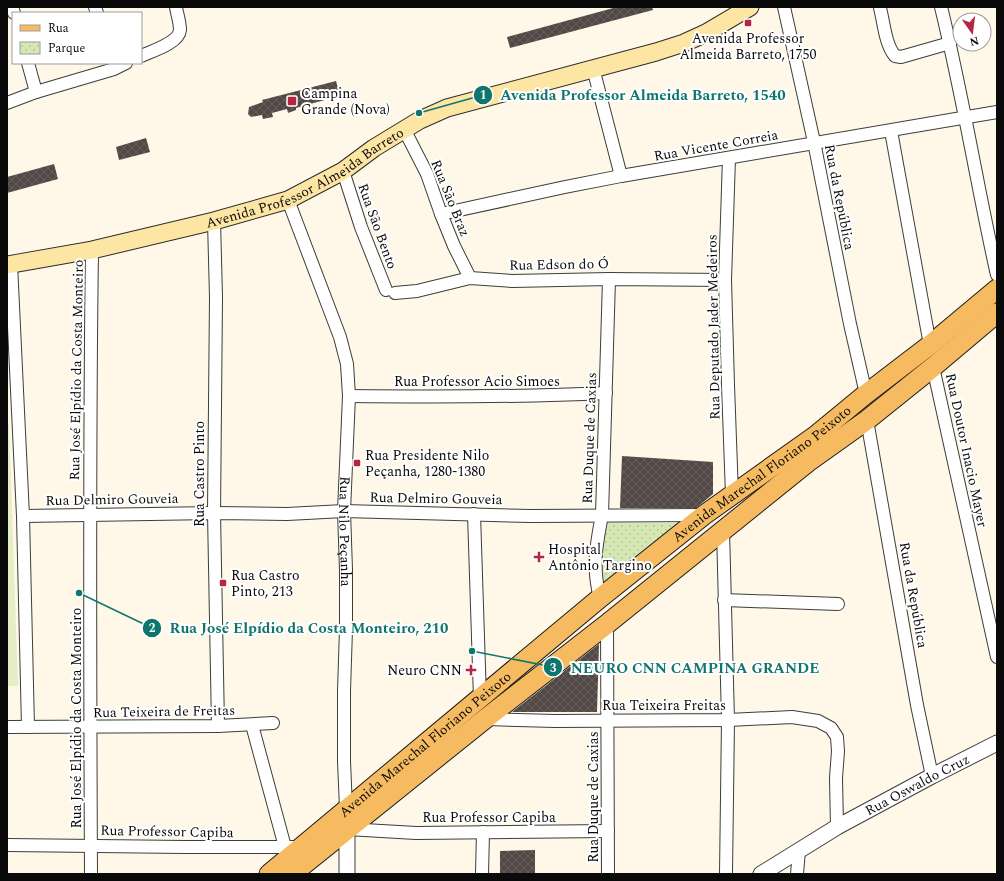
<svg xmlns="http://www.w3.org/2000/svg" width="1004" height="881" font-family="Spectral,serif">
<defs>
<pattern id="park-dots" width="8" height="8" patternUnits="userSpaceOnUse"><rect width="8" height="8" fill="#d5e7b3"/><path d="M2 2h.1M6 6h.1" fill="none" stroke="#b6c599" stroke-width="1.8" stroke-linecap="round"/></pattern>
<pattern id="building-cross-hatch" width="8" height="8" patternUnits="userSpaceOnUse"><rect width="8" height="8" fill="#524947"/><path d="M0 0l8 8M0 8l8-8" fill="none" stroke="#665f5d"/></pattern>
</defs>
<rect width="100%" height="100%" fill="#fff7e7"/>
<!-- park -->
<polygon fill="url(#park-dots)" points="597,523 681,523 600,585"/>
<!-- pitch -->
<polygon fill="#e6eec5" points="9,423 18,686 7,686 7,424"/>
<!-- building -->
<g fill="url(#building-cross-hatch)">
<polygon points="617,7 652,7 653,10 510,48 507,37"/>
<polygon points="336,81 339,92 338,93 339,96 296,108 296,110 288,113 287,109 272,113 273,117 263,119 262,115 251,117 248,114 249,107 263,102 262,100"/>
<polygon points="146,138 150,152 119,160 116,147"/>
<polygon points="54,164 58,179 7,193 7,177"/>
<polygon points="622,456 713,462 713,494 696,508 620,508"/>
<polygon points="599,644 597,712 512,712"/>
<polygon points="535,850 535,874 500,874 500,851"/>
</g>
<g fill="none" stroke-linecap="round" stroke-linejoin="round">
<!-- minor casing -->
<g stroke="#3d3d3d" stroke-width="14">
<g id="minor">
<polyline points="12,7 14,13"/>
<polyline points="95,7 97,13"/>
<polyline points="784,7 814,142 850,324 866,394"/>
<path d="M941,7C963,96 977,186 997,275"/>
<path d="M880,8C884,23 885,44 895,56L901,57L950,43"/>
<path d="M141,56C152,51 179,43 180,30C180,22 177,14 176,7"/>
<polyline points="28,63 36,92"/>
<polyline points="593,68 621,176"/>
<polyline points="7,103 36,92 114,69 126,63"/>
<polyline points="404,129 427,174 441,214 454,246 470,278"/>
<polyline points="891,131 930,345"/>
<polyline points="729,158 725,280 728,385 732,495"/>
<polyline points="343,171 361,227 386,290"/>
<path id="s1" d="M288,200L340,337L347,364L349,396L344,511L346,570V629L344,691V761L346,808"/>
<polyline points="441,214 565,187 621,176 997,112"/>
<polyline points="214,221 216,297 214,513 218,726"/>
<polyline points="11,264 23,516 28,727"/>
<polyline points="395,293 417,291 470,278 512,281 609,279 725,280"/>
<polyline points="933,367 997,657"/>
<path d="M349,396C435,397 520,397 606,393"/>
<polyline points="867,420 917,705 932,776"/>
<polyline points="474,514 480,699"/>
<polyline points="23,516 214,513 287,514 344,511 531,516 704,515"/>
<polyline points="723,530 728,720 726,874"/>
<path d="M600,598C592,567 596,546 602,515L609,279"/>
<polyline points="724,600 838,604"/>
<polyline points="607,624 608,874"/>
<polyline points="485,719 555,721 728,720 792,717 818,721 831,728 837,737 838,751 836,778 837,827"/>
<polyline points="252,725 285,847"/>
<polyline points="7,727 218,726 273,723"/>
<polyline points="347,829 416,833 608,831"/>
<polyline points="7,845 185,847 302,847"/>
<path d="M91,874C90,666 89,458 92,250"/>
<polyline points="482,874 483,832"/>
<polyline points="797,874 799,850"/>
</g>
</g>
<!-- tertiary casing -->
<g stroke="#3d3d3d" stroke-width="17">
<g id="tertiary">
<polyline points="347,829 347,874"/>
<path id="s2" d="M761,874L837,827L932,776L997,743"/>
</g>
</g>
<!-- secondary casing -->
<g stroke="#2c2c2c" stroke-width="19">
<g id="secondary">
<path id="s3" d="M7,265L92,250L214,221L288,200L343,171L374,148L420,120L447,108L656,52L684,43L706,33L750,7"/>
</g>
</g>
<!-- primary casing -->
<g stroke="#1b1b1b" stroke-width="21">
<g id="primary">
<path id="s4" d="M269,874L600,598L704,515L815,436L866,394L930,345L997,289"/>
<polyline points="292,874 485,719 607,624 808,462 867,420 933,367 997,313"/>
</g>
</g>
<!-- minor -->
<use href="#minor" stroke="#fff" stroke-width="12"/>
<!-- tertiary -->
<use href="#tertiary" stroke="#fff" stroke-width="15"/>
<!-- secondary -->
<use href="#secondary" stroke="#fde6a3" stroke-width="17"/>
<!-- primary -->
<use href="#primary" stroke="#f6bb60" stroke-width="19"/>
</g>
<!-- markers -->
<g fill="#b52642" stroke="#fff" stroke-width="1.5">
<rect x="744" y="19" width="8" height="8" rx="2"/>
<rect x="287" y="96" width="10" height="10" rx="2"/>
<rect x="353" y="459" width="8" height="8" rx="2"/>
<path d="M537 551h4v4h4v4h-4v4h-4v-4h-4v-4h4z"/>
<rect x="219" y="579" width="8" height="8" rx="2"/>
<path d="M469 664h4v4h4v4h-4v4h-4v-4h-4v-4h4z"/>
</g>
<g text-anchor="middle" stroke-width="4" stroke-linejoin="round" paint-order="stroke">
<!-- poi labels -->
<g font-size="14" fill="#0a0a0a" stroke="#fff" text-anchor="start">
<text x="748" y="43" text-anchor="middle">Avenida Professor<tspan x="748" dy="16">Almeida Barreto, 1750</tspan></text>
<text x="301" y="98">Campina<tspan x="301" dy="16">Grande (Nova)</tspan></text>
<text x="365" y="460">Rua Presidente Nilo<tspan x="365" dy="16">Peçanha, 1280-1380</tspan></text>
<text x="548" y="554">Hospital<tspan x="548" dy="16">Antônio Targino</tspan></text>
<text x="231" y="580">Rua Castro<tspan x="231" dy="16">Pinto, 213</tspan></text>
<text x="462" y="675" text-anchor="end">Neuro CNN</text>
</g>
<!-- street labels -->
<g font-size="14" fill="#0a0a0a" stroke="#fff">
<text transform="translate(716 145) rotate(-10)" y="5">Rua Vicente Correia</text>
<text dy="5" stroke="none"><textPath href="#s3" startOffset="313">Avenida Professor Almeida Barreto</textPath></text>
<text transform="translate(840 197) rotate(79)" y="5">Rua da República</text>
<text transform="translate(451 198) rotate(68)" y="5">Rua São Braz</text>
<text transform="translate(378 226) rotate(70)" y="5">Rua São Bento</text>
<text transform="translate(559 264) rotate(-1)" y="5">Rua Edson do Ó</text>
<text transform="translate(713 327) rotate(-91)" y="5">Rua Deputado Jader Medeiros</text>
<text transform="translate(76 370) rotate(-89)" y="5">Rua José Elpídio da Costa Monteiro</text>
<text x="477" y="386">Rua Professor Acio Simoes</text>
<text transform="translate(589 438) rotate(-88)" y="5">Rua Duque de Caxias</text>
<text transform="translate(967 450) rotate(78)" y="5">Rua Doutor Inacio Mayer</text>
<text dy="5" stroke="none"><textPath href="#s4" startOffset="635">Avenida Marechal Floriano Peixoto</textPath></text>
<text transform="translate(199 474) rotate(-90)" y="5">Rua Castro Pinto</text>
<text transform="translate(436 498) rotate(1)" y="5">Rua Delmiro Gouveia</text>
<text transform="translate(112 499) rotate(-1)" y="5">Rua Delmiro Gouveia</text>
<text dy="5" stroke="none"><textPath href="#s1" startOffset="342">Rua Nilo Peçanha</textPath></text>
<text transform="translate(914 595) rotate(80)" y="5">Rua da República</text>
<text x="664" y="710">Rua Teixeira Freitas</text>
<text transform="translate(164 711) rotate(-1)" y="5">Rua Teixeira de Freitas</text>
<text transform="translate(76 718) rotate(-90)" y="5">Rua José Elpídio da Costa Monteiro</text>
<text dy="5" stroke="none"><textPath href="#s4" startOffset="203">Avenida Marechal Floriano Peixoto</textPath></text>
<text dy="5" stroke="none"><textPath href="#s2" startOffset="180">Rua Oswaldo Cruz</textPath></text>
<text transform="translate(593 797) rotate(-90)" y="5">Rua Duque de Caxias</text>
<text x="489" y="822">Rua Professor Capiba</text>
<text transform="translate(167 831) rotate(1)" y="5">Rua Professor Capiba</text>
</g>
</g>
<!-- callouts -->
<path fill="none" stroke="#0f766e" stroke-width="1.5" d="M419 113L483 95M79 593L152 628M472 651L553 667"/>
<g fill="#0f766e" stroke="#fff" stroke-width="1.5">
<circle cx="419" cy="113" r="4"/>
<circle cx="79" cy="593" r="4"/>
<circle cx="472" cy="651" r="4"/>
<circle cx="483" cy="95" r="10"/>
<circle cx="152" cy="628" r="10"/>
<circle cx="553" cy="667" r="10"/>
</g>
<g font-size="12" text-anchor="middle" font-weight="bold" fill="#fff">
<text x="483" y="99">1</text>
<text x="152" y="632">2</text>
<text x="553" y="672">3</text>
</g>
<g font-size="15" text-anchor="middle" font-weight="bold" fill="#0f766e" stroke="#fff" stroke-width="4" stroke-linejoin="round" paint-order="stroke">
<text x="643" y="100">Avenida Professor Almeida Barreto, 1540</text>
<text x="309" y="633">Rua José Elpídio da Costa Monteiro, 210</text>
<text x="695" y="673">NEURO CNN CAMPINA GRANDE</text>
</g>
<!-- border -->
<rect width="1004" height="881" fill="none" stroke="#0a0a0a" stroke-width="16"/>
<!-- legend -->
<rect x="12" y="12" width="130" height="52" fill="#ffffff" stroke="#9d9d9d"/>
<rect x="20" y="25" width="20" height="6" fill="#f6bb60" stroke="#9d9d9d"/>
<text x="48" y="32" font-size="12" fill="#0a0a0a">Rua</text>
<rect x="20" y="42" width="20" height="12" fill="url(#park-dots)" stroke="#9d9d9d"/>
<text x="48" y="52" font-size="12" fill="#0a0a0a">Parque</text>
<!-- north arrow -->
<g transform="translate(972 32) rotate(166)"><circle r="19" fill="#ffffff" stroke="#9d9d9d"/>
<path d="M0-3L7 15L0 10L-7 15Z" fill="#b52642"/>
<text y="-6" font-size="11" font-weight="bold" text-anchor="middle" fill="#0a0a0a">N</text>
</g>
</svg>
